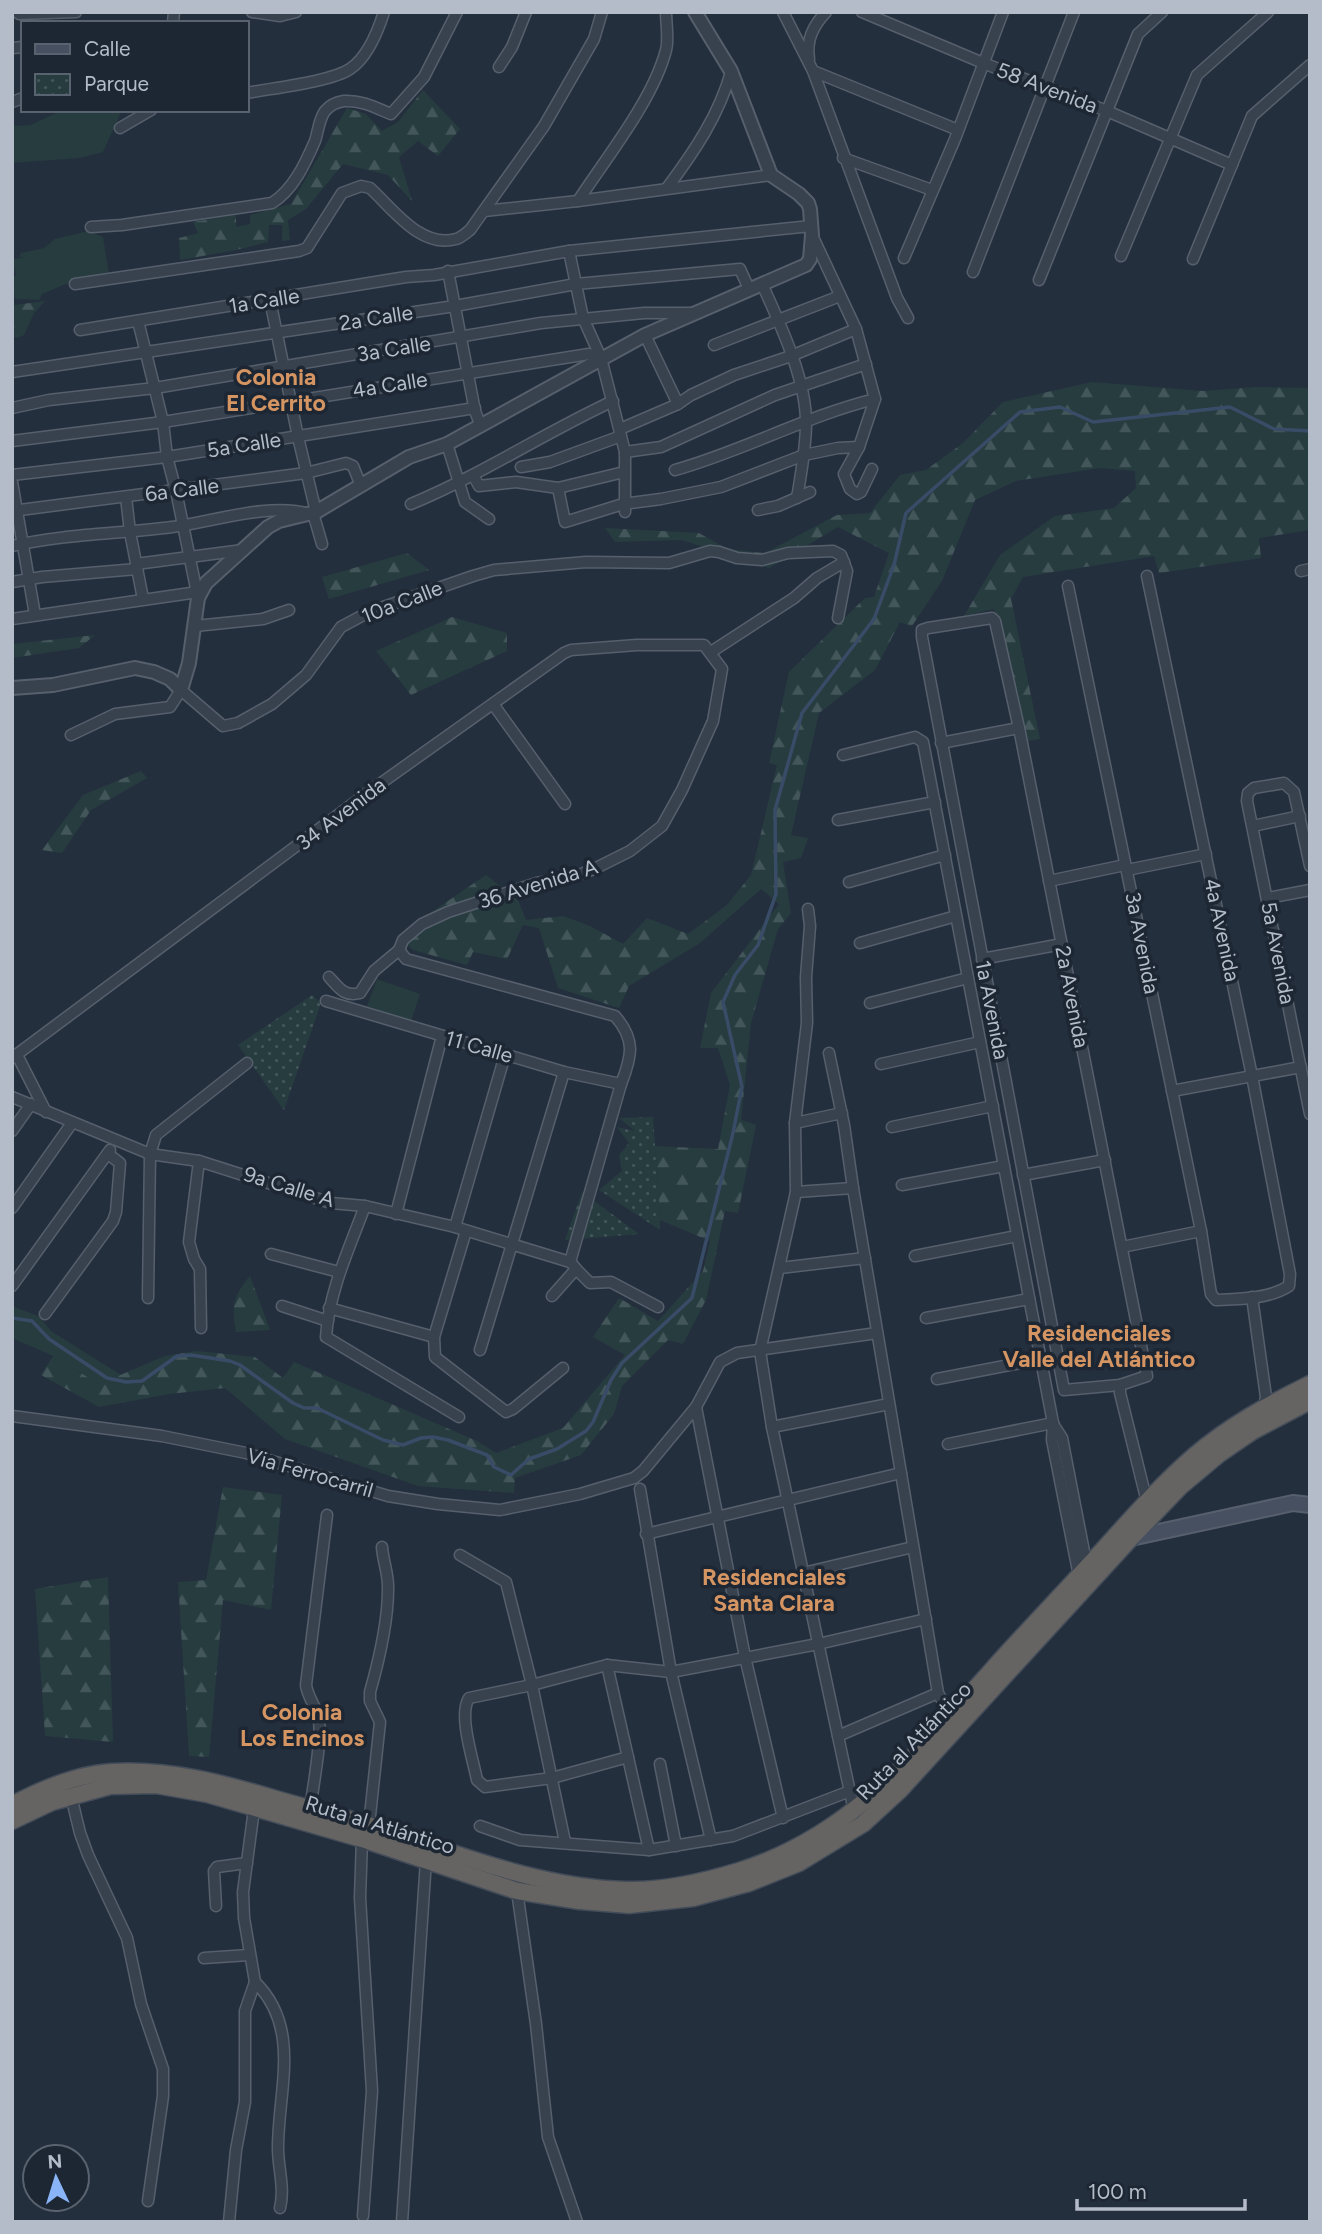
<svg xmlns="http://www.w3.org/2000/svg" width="1322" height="2234" font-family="Figtree,sans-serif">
<defs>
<pattern id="forest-firs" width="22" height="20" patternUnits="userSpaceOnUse" patternTransform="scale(1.75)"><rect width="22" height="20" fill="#263c3f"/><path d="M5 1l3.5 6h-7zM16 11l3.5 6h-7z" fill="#435659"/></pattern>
<pattern id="park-dots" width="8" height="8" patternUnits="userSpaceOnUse" patternTransform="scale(1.75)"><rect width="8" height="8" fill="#263c3f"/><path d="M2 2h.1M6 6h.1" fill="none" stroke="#435659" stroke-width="1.8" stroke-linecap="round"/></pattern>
</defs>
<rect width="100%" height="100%" fill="#242f3e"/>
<!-- grass -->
<g fill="#263c3f">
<polygon points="62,110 122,110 103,152 79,158 12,163 12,126 31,125"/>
<polygon points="89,231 103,237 109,274 78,279 42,294 39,300 15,299 12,278 16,275 12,259 27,257 19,257 21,253 44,248 55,239 63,237"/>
<polygon points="377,979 420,994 411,1021 367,1006"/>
<polygon points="12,1306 40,1317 51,1331 121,1375 99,1384 53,1356 12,1338"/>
</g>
<!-- forest -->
<g fill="url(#forest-firs)">
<polygon points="423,90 460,129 438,156 418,141 399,157 412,201 388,175 343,164 306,209 288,220 290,240 282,241 282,225 269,225 268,242 236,250 180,260 179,238 198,233 193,222 236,215 236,227 250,224 250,215 291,204 347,108 366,114 382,131 398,122"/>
<polygon points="45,301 34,313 24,335 17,338 12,335 12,302 15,305"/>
<polygon points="1092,382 1203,391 1256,387 1310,388 1310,530 1259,538 1261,558 1159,573 1154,556 1023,577 1011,599 1040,739 1028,741 994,609 964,616 1000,555 1055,516 1114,508 1136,488 1135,471 1100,468 1016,481 975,500 942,581 912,626 900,622 875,670 819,713 791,835 808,838 801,858 783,862 791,913 778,929 751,1023 741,1120 756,1125 738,1213 725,1211 706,1300 683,1344 668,1340 622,1386 614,1414 581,1455 515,1478 514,1493 418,1486 285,1439 225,1388 169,1394 99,1407 41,1375 53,1356 99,1384 165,1356 196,1351 255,1357 283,1378 294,1362 477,1441 496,1453 563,1428 625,1355 593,1337 619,1298 658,1321 703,1271 710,1241 660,1220 655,1146 718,1149 730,1085 718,1048 700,1048 711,993 779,904 761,889 700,943 629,986 619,1008 558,988 539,928 523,925 507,959 473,952 467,965 413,950 398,935 486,875 518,900 526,920 563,916 590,926 623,944 647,918 688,934 727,905 751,875 777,765 769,763 789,672 865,598 874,597 889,553 838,527 769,568 682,540 615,542 605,528 699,533 727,549 765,553 837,515 870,513 900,475 926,470 963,443 1003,402"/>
<polygon points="407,553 429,570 329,599 322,577"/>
<polygon points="452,617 507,633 507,651 411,695 376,651"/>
<polygon points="95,635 79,648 12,658 12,644"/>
<polygon points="141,771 147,778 91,810 62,853 42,850 83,795"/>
<path d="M250,1276L270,1330L236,1332C231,1306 233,1296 250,1276Z"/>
<polygon points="223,1487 282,1495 271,1610 223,1600 209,1757 189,1756 178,1582 206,1580"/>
<polygon points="108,1577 113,1742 45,1736 35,1589"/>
</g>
<!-- park -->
<g fill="url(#park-dots)">
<polygon points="312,995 321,1003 284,1110 238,1045"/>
<polygon points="653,1117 660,1220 660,1230 599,1190 622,1171 619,1155 629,1143 617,1127 635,1131 619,1118"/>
<polygon points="582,1192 639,1234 565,1240"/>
</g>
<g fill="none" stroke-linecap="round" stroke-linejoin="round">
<!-- stream -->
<polyline stroke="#394c67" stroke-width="3.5" points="12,1318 32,1321 49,1339 107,1378 126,1382 142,1381 177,1356 191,1355 230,1361 240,1365 293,1403 304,1408 317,1408 383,1440 403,1445 421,1438 433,1437 448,1440 487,1455 494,1467 511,1475 529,1459 557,1449 586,1431 593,1422 611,1380 622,1363 692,1298 733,1133 742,1087 723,1002 735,975 758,945 776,894 775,810 802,713 874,619 894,565 906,513 1020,412 1060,407 1093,422 1230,407 1274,429 1310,431"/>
<!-- minor casing -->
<g stroke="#565f6c" stroke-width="13">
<g id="minor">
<polyline points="17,12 19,14 76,12"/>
<polyline points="252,12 280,16 296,12"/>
<polyline points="783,12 813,71 897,298 908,318"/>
<polyline points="862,12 983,63 1107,111 1232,165"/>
<polyline points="173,23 174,12"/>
<polyline points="12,48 23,47"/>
<path d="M809,59C806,40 813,26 826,12"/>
<polyline points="499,67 512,47 526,12"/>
<polyline points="813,71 958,130"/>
<path d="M247,93C272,88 330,82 350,69C368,57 378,31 384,12"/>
<polyline points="12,102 23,98"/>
<polyline points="120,128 151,110"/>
<polyline points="843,158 932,190"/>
<path d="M667,188C694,152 719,115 731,72"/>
<path d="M578,201C606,158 653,100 666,50C669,39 666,24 666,12"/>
<polyline points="484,211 578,201 771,175"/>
<path d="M91,227L122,225L272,203C293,190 305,164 315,141C318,132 319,119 325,111C330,105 337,102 344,101C362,100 376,108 391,114L424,77L457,12"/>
<polyline points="812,235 856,329 875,399 859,447 844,474 850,489 857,494 861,492 872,469"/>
<polyline points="569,251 583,318 601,358 625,452 625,512"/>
<polyline points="1121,256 1197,75 1268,12"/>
<polyline points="904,258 955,139 1003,12"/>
<polyline points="1193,259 1252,116 1310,65"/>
<polyline points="448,271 475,411 480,424"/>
<polyline points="973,272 1074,12"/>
<polyline points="1039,280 1138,34 1162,12"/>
<path d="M75,284L299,251L307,248L342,193L361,186L370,188C393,209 421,249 456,239C461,238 466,233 470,230L544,126L594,39L602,12"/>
<path d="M762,284C780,324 806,378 806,423C806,448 801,474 797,498"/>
<polyline points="270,300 298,437 316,512"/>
<polyline points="138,321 163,422 167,457 176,491 198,598"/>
<polyline points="80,330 406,277 434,275 569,251 811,226"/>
<polyline points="645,335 678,404"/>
<polyline points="714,345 840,296"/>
<polyline points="12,372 455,306 576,284 740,269 749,289"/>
<polyline points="12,408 49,400 155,388 541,323 644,313 694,313"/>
<polyline points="620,429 678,404 691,395 734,375 791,356 856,329"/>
<polyline points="12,441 163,422 589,354 601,358"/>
<polyline points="447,444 465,502 489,519"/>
<polyline points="625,452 661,447 775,395 866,364"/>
<polyline points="521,467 550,462 621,436"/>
<path d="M675,470C743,451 806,416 875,399"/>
<polyline points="12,475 167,457 475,408"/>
<polyline points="473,475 479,486 516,482 558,488 624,472"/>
<polyline points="12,482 35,615"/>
<polyline points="558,488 565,522 623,504 661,499 721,487 804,455 838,448 859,447"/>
<polyline points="126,497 130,532 143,599"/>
<path d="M411,504C481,475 544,433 613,401"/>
<polyline points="758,510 778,506 810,492"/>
<polyline points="12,511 306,473 346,463 353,466 361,486"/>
<polyline points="313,513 322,544"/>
<path d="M12,546C64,534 119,534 172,527C212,522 270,502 309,514"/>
<polyline points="136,564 243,550"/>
<polyline points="1301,571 1310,569"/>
<polyline points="12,582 42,577 137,569"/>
<path d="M1068,586L1201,1231L1211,1294L1216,1300C1239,1299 1269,1299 1289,1286L1290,1274L1252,1076L1147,576"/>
<polygon points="992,618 995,621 1019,728 1147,1376 1120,1385 1064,1390 922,637 922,630 928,628"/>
<polyline points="12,619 191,593"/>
<polyline points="195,626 263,619 289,610"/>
<polyline points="711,652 794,598 817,578 844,562"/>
<polyline points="493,704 565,804"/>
<polyline points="71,735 115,714 170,707 181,690 223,726 238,723 272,704 306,675 341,627 369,612 473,576 494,570 586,562 669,563 710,551 719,552 737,558 762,560 788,553 833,551 841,555 847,571 838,618"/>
<polyline points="941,743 1019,728"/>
<polyline points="843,755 915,737 923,742 1053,1423 1052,1440 1079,1576"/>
<polyline points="838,820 935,802"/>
<polyline points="1253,826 1300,816"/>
<polyline points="1310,866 1294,792 1284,783 1254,788 1248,793 1247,801 1310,1114"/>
<polyline points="1127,870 1206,854"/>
<polyline points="1049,881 1125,865"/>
<polyline points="849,882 945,855"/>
<polyline points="1268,898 1310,890"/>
<polyline points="808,909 810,926 806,977 807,1023 795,1123 796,1192 760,1351 772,1427 854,1811"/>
<polyline points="860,943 956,916"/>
<polyline points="982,959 1062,944"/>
<path d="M326,1001L564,1072L621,1084C632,1056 636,1040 615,1016L406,959L399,950"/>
<polyline points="870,1003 968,978"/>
<polyline points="829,1053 844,1125 853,1188 938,1693 951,1717"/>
<polyline points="17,1055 46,1112"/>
<path d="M12,1058L370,791L564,653L571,650L637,645H704L722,669L713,721L682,790L662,826L630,851L594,869L576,876L537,883L448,912L422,924L403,940L399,950L374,971L360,993C344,997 339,988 329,977"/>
<polyline points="881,1064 980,1042"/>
<polyline points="1172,1091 1301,1067"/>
<polyline points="12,1097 150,1154 199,1161 331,1203 365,1206 455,1227 570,1262"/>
<polyline points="795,1123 842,1113"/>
<polyline points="892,1127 993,1106"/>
<polyline points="12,1131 31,1104"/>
<polyline points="199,1161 189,1242 194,1259 200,1269 201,1328"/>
<polyline points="1023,1175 1105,1160"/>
<polyline points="902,1185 1004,1166"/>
<polyline points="796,1192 853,1188"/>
<path d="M365,1206C349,1249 329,1291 326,1337L459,1417"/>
<polyline points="12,1208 72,1123"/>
<polyline points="396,1214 442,1036"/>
<polyline points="455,1227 505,1055"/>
<polyline points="466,1231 434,1337 435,1357 506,1412 513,1409 563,1368"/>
<polyline points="1122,1247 1201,1231"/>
<polyline points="271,1254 339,1272"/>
<polyline points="915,1256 1017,1236"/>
<polyline points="570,1262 621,1084"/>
<polyline points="780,1268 865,1258"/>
<polyline points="576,1269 590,1283 611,1282 658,1307"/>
<polyline points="12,1286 110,1150"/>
<polyline points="552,1296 576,1269 573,1265"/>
<polyline points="1252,1297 1266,1397 1264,1407"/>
<polyline points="148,1298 150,1154 156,1135 247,1063"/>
<polyline points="282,1306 328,1321"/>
<polyline points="329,1308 434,1337"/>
<polyline points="45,1314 113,1221 116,1212 120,1163 108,1154"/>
<polyline points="926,1318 1029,1299"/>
<polyline points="480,1350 564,1072"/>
<polyline points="937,1379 1041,1359"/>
<polyline points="1120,1385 1120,1393 1147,1502"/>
<polyline points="696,1407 745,1657 783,1818"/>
<polyline points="12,1416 162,1436 246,1453 388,1496 438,1504 500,1510 580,1494 634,1478 643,1471 696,1407 720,1362 737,1353 877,1333"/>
<polyline points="1053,1424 1062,1438 1087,1567"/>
<polyline points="772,1427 889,1404"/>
<polyline points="948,1444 1053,1423"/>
<polyline points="640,1489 671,1672 711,1840"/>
<polyline points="646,1534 901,1473"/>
<polyline points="460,1555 506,1582 532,1685 565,1842"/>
<polyline points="803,1573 913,1547"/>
<polyline points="607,1665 649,1850"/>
<polyline points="838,1736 938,1693"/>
<path d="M628,1757L552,1778L485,1787L477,1780C473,1759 458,1715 469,1698L532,1685L607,1665L671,1672L818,1644L926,1619"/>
<polyline points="660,1764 676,1846"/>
<polyline points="71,1796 80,1833 88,1855 127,1938 141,2004 163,2069 163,2096 148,2201"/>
<path d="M310,1809C313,1787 322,1740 319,1721C317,1707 308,1699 306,1685L327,1515"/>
<path d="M369,1825L380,1722L370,1701V1692C379,1660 388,1623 388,1590C389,1575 383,1562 382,1547"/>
<polyline points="480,1826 520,1840 649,1850 733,1836 850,1791"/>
<polyline points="362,1839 360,1898 372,2091 363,2216"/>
<polyline points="517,1891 536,2024 548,2137 577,2222"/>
<polyline points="216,1906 214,1871 217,1867 247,1863"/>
<polyline points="204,1958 249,1955"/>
<path d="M255,1982C302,2028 278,2090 278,2148C278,2168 285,2188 280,2208"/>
<polyline points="229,2222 236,2150 245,2102 245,2011 255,1982 244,1918 243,1892 254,1809"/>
<polyline points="402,2222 426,1860"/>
</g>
</g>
<!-- tertiary casing -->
<g stroke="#565f6c" stroke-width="16">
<polyline id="tertiary" points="12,688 53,685 135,668 154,672 170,679 181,690 189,663 198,598 206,583 268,527 279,521 316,512 409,457 447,444 645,335 806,265 810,259 812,235 810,209 808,203 799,194 771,175 731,71 695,12"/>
</g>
<!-- secondary casing -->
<g stroke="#565f6c" stroke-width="18">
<polyline id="secondary" points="1131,1538 1293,1503 1310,1505"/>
</g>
<!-- trunk casing -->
<g stroke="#434c59" stroke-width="19">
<g id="trunk">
<path d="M12,1805C42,1789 78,1774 112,1772C170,1769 222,1783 276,1799C310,1809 345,1817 378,1828C460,1855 541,1888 627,1890C665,1891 703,1882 739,1871C851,1836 916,1754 991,1671C1023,1635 1056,1601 1089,1565C1123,1528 1156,1489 1194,1456C1229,1426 1269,1404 1310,1384"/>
<polyline points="12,1821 52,1802 110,1786 156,1785 207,1794 362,1839 517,1891 580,1901 629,1905 693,1898 749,1883 799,1863 863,1824 900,1790 1131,1538 1181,1486 1218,1455 1253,1431 1310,1401"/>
</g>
</g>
<!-- minor -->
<use href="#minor" stroke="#38414e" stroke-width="10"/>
<!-- tertiary -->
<use href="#tertiary" stroke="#38414e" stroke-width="12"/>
<!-- secondary -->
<use href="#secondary" stroke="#465061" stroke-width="14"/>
<!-- trunk -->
<use href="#trunk" stroke="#656462" stroke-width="16"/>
</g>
<g text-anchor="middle" stroke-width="7" stroke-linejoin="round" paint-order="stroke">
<!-- street labels -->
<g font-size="21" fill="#b4bcc9" stroke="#1d2633">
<text transform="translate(1047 88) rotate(21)" y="7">58 Avenida</text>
<text transform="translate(264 301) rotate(-9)" y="7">1a Calle</text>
<text transform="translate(376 318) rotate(-9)" y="7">2a Calle</text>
<text transform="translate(394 349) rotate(-9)" y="7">3a Calle</text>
<text transform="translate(390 385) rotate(-9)" y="7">4a Calle</text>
<text transform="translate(244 445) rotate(-9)" y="7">5a Calle</text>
<text transform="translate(182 490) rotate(-7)" y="7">6a Calle</text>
<text transform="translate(402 602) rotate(-21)" y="7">10a Calle</text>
<text transform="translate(341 814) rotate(-37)" y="7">34 Avenida</text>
<text transform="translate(538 884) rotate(-17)" y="7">36 Avenida A</text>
<text transform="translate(1222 930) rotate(78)" y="7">4a Avenida</text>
<text transform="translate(1142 943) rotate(79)" y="7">3a Avenida</text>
<text transform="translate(1278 953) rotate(79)" y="7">5a Avenida</text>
<text transform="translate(1072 997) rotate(79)" y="7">2a Avenida</text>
<text transform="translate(992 1010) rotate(79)" y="7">1a Avenida</text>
<text transform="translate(479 1047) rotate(16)" y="7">11 Calle</text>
<text transform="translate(289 1187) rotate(17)" y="7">9a Calle A</text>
<text transform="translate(310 1473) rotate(16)" y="7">Via Ferrocarril</text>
<text transform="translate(914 1741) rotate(-46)" y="7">Ruta al Atlántico</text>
<text transform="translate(380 1825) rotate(17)" y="7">Ruta al Atlántico</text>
</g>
<!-- neighbourhood labels -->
<g font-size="23" font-weight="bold" fill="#d59563" stroke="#1d2633">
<text x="276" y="385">Colonia<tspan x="276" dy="26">El Cerrito</tspan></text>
<text x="1099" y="1341">Residenciales<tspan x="1099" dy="26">Valle del Atlántico</tspan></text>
<text x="774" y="1585">Residenciales<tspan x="774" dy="26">Santa Clara</tspan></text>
<text x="302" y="1720">Colonia<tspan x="302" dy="26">Los Encinos</tspan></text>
</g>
</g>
<!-- border -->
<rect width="1322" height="2234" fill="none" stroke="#b4bcc9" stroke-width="28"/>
<!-- legend -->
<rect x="21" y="21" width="228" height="91" fill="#1d2633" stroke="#59626f" stroke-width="2"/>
<rect x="35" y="44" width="35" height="10" fill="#465061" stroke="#59626f" stroke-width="2"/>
<text x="84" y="56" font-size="21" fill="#b4bcc9">Calle</text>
<rect x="35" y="74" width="35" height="21" fill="url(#park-dots)" stroke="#59626f" stroke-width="2"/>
<text x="84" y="91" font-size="21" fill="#b4bcc9">Parque</text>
<!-- north arrow -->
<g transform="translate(56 2178) rotate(356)"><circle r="33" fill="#1d2633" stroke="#59626f" stroke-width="2"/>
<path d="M0-5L12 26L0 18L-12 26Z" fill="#8ab4f8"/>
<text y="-10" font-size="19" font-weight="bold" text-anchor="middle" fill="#b4bcc9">N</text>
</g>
<!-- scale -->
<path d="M1077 2199v10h168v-10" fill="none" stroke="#b4bcc9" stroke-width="3.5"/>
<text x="1088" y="2199" font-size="21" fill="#b4bcc9" stroke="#1d2633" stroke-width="5" paint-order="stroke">100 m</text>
</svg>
